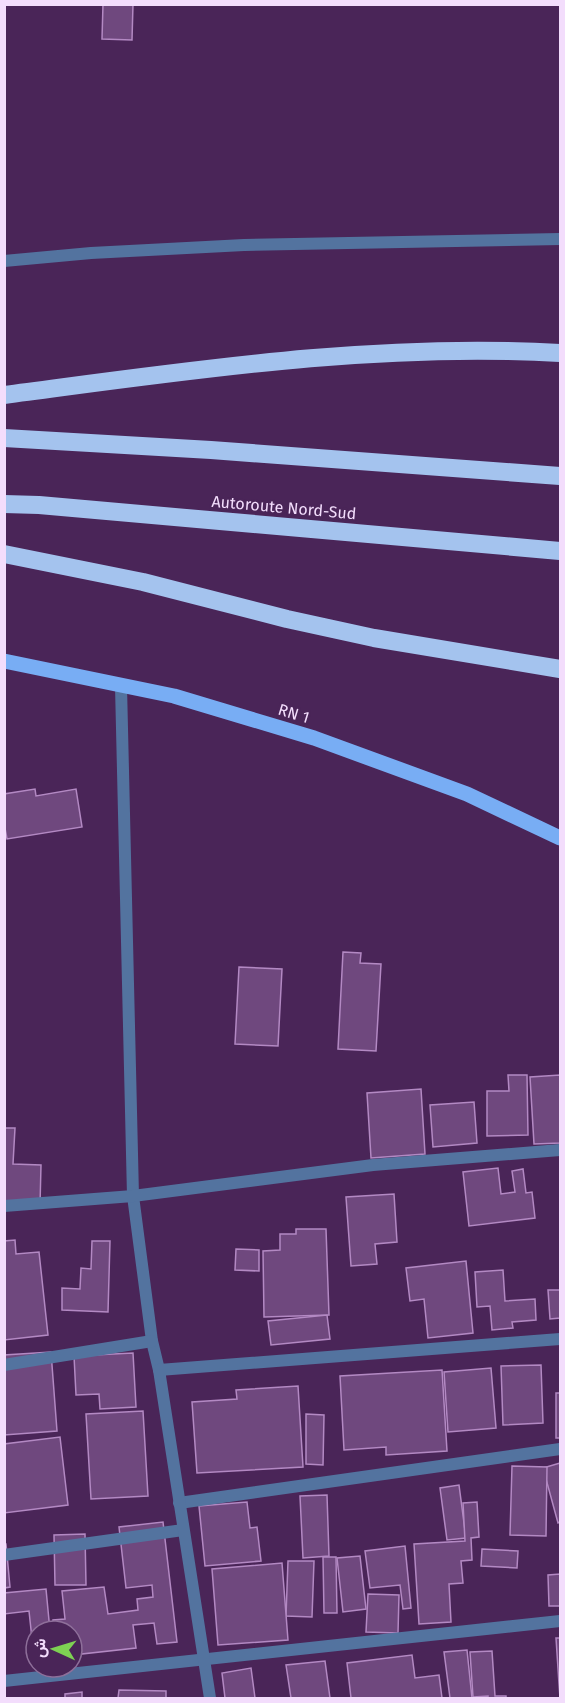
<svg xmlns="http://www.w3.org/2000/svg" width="565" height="1703" font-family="'Fira Sans',Vazirmatn,sans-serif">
<rect width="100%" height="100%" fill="#4a2558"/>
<!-- building -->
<g fill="#6f487e" stroke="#b389c3" stroke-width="1.5">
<polygon points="103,4 133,4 132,40 102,39"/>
<polygon points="35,789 36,796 76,789 82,827 7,839 4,823 4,794"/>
<polygon points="343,952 361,953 360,963 381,964 376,1051 338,1049"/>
<polygon points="239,967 282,969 278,1046 235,1044"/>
<polygon points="508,1075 527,1075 528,1135 487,1136 487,1091 509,1091"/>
<polygon points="560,1075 560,1143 534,1144 530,1077"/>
<polygon points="421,1089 425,1154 371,1158 367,1093"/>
<polygon points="474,1102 477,1143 433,1147 430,1105"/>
<polygon points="4,1128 15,1128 13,1164 41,1165 40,1205 4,1204"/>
<polygon points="498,1168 501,1194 515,1192 512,1171 523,1169 526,1193 532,1192 535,1218 469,1226 463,1172"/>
<polygon points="394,1194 397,1242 375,1244 377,1264 351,1266 346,1197"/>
<polygon points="296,1229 326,1229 329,1315 264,1317 263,1251 280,1250 280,1234 296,1234"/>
<polygon points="15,1240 16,1254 39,1252 48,1335 4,1340 4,1241"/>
<polygon points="92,1241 110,1241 108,1312 62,1310 62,1288 80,1289 81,1268 91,1269"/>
<polygon points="236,1249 259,1250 259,1271 235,1270"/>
<polygon points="466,1261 473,1333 428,1338 424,1299 410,1301 406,1268"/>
<polygon points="503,1270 505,1301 535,1299 536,1320 512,1322 513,1328 492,1330 490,1306 477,1307 475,1272"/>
<polygon points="548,1290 560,1290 560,1318 550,1319"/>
<polygon points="327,1315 330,1339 271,1345 268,1321"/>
<polygon points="51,1352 57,1431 4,1435 4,1355"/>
<polygon points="133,1353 136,1407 100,1409 99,1394 76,1395 74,1356"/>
<polygon points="541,1365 543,1423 503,1425 501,1366"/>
<polygon points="491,1368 496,1428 448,1432 444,1372"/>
<polygon points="442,1370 447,1451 386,1455 386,1447 344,1450 340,1376"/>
<polygon points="298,1386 303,1467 197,1473 192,1402 237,1399 236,1390"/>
<rect x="556" y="1393" width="4" height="45"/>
<polygon points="143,1411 148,1496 91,1499 86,1414"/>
<polygon points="306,1414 324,1415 323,1465 306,1464"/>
<polygon points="60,1437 68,1505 4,1513 4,1444"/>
<polygon points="560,1463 560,1522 558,1523 543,1468"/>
<polygon points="512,1466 547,1467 546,1536 510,1535"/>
<polygon points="459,1485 466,1538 447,1540 440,1488"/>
<polygon points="327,1495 329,1556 303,1558 300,1496"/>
<polygon points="247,1502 250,1528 257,1527 261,1561 205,1566 199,1506"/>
<polygon points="477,1502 479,1537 471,1538 472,1560 461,1561 463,1583 449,1584 451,1622 419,1624 414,1544 465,1541 463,1503"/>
<polygon points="163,1522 177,1642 157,1644 154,1623 133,1625 136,1648 73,1655 74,1666 72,1666 72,1631 54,1631 53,1620 65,1619 62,1591 104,1587 108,1614 138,1610 137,1599 153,1597 152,1585 126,1588 119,1527"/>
<polygon points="85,1534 86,1585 55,1585 54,1535"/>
<polygon points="4,1544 6,1544 10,1587 4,1588"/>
<polygon points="405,1546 411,1608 403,1609 400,1585 370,1588 365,1551"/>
<polygon points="482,1549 518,1551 517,1568 481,1566"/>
<polygon points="360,1556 366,1609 343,1612 337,1558"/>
<polygon points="323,1557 336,1557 337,1613 324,1613"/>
<polygon points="288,1561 314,1561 312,1617 286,1616"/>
<polygon points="282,1563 288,1640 218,1645 212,1569"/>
<polygon points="560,1574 560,1606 549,1606 548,1575"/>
<polygon points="46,1589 50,1631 36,1631 35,1667 29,1611 4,1614 4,1593"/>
<polygon points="368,1594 399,1595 398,1633 366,1632"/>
<polygon points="556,1638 560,1638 560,1698 559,1684"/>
<polygon points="467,1650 472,1698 450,1698 444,1652"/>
<polygon points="492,1651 495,1696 506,1696 506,1698 488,1698 488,1696 473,1697 470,1652"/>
<polygon points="412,1655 415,1678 439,1675 442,1698 351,1698 347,1663"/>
<polygon points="325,1661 330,1698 291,1698 286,1665"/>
<polygon points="251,1668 255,1698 225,1698 222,1673"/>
<polygon points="119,1690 166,1691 166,1698 118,1698"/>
<polygon points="82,1692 82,1698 65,1698 65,1694"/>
</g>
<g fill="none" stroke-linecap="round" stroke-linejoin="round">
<!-- minor -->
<g stroke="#53739f" stroke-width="12">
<polyline points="4,261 91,253 244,245 560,239"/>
<polyline points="121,686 133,1196 152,1341 159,1370"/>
<polyline points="4,1206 133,1196 373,1165 560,1150"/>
<polyline points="4,1365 152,1341"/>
<polyline points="179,1503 560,1449"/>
<polyline points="4,1555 183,1530"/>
<polyline points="4,1681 560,1621"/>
</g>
<!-- tertiary -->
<polyline stroke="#53739f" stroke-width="12" points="210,1698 159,1370 560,1339"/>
<!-- primary -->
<polyline stroke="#78adf4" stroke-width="15" points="4,661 174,696 314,738 467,794 560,838"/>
<!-- motorway -->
<g stroke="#a4c3ee" stroke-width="18">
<path d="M4,395C188,371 375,342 560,353"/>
<polyline points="4,438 211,450 560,476"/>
<polyline points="4,504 39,505 560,551"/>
<polyline points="4,554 143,582 287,619 374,638 560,669"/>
</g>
</g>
<g text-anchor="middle" stroke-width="4.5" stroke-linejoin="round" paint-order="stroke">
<!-- street labels -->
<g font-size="16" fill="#f3ddfc" stroke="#4a2558">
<text transform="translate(284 507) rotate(5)" y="6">Autoroute Nord-Sud</text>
<text transform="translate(294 713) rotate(17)" y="6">RN 1</text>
</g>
</g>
<!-- border -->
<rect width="565" height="1703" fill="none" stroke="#f3ddfc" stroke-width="12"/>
<!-- north arrow -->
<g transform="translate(54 1649) rotate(274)"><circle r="28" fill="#4a2558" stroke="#8e6f9a" stroke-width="1.5"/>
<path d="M0-4.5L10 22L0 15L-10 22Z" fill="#7ed153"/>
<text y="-9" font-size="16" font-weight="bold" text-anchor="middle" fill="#f3ddfc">ش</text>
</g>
</svg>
